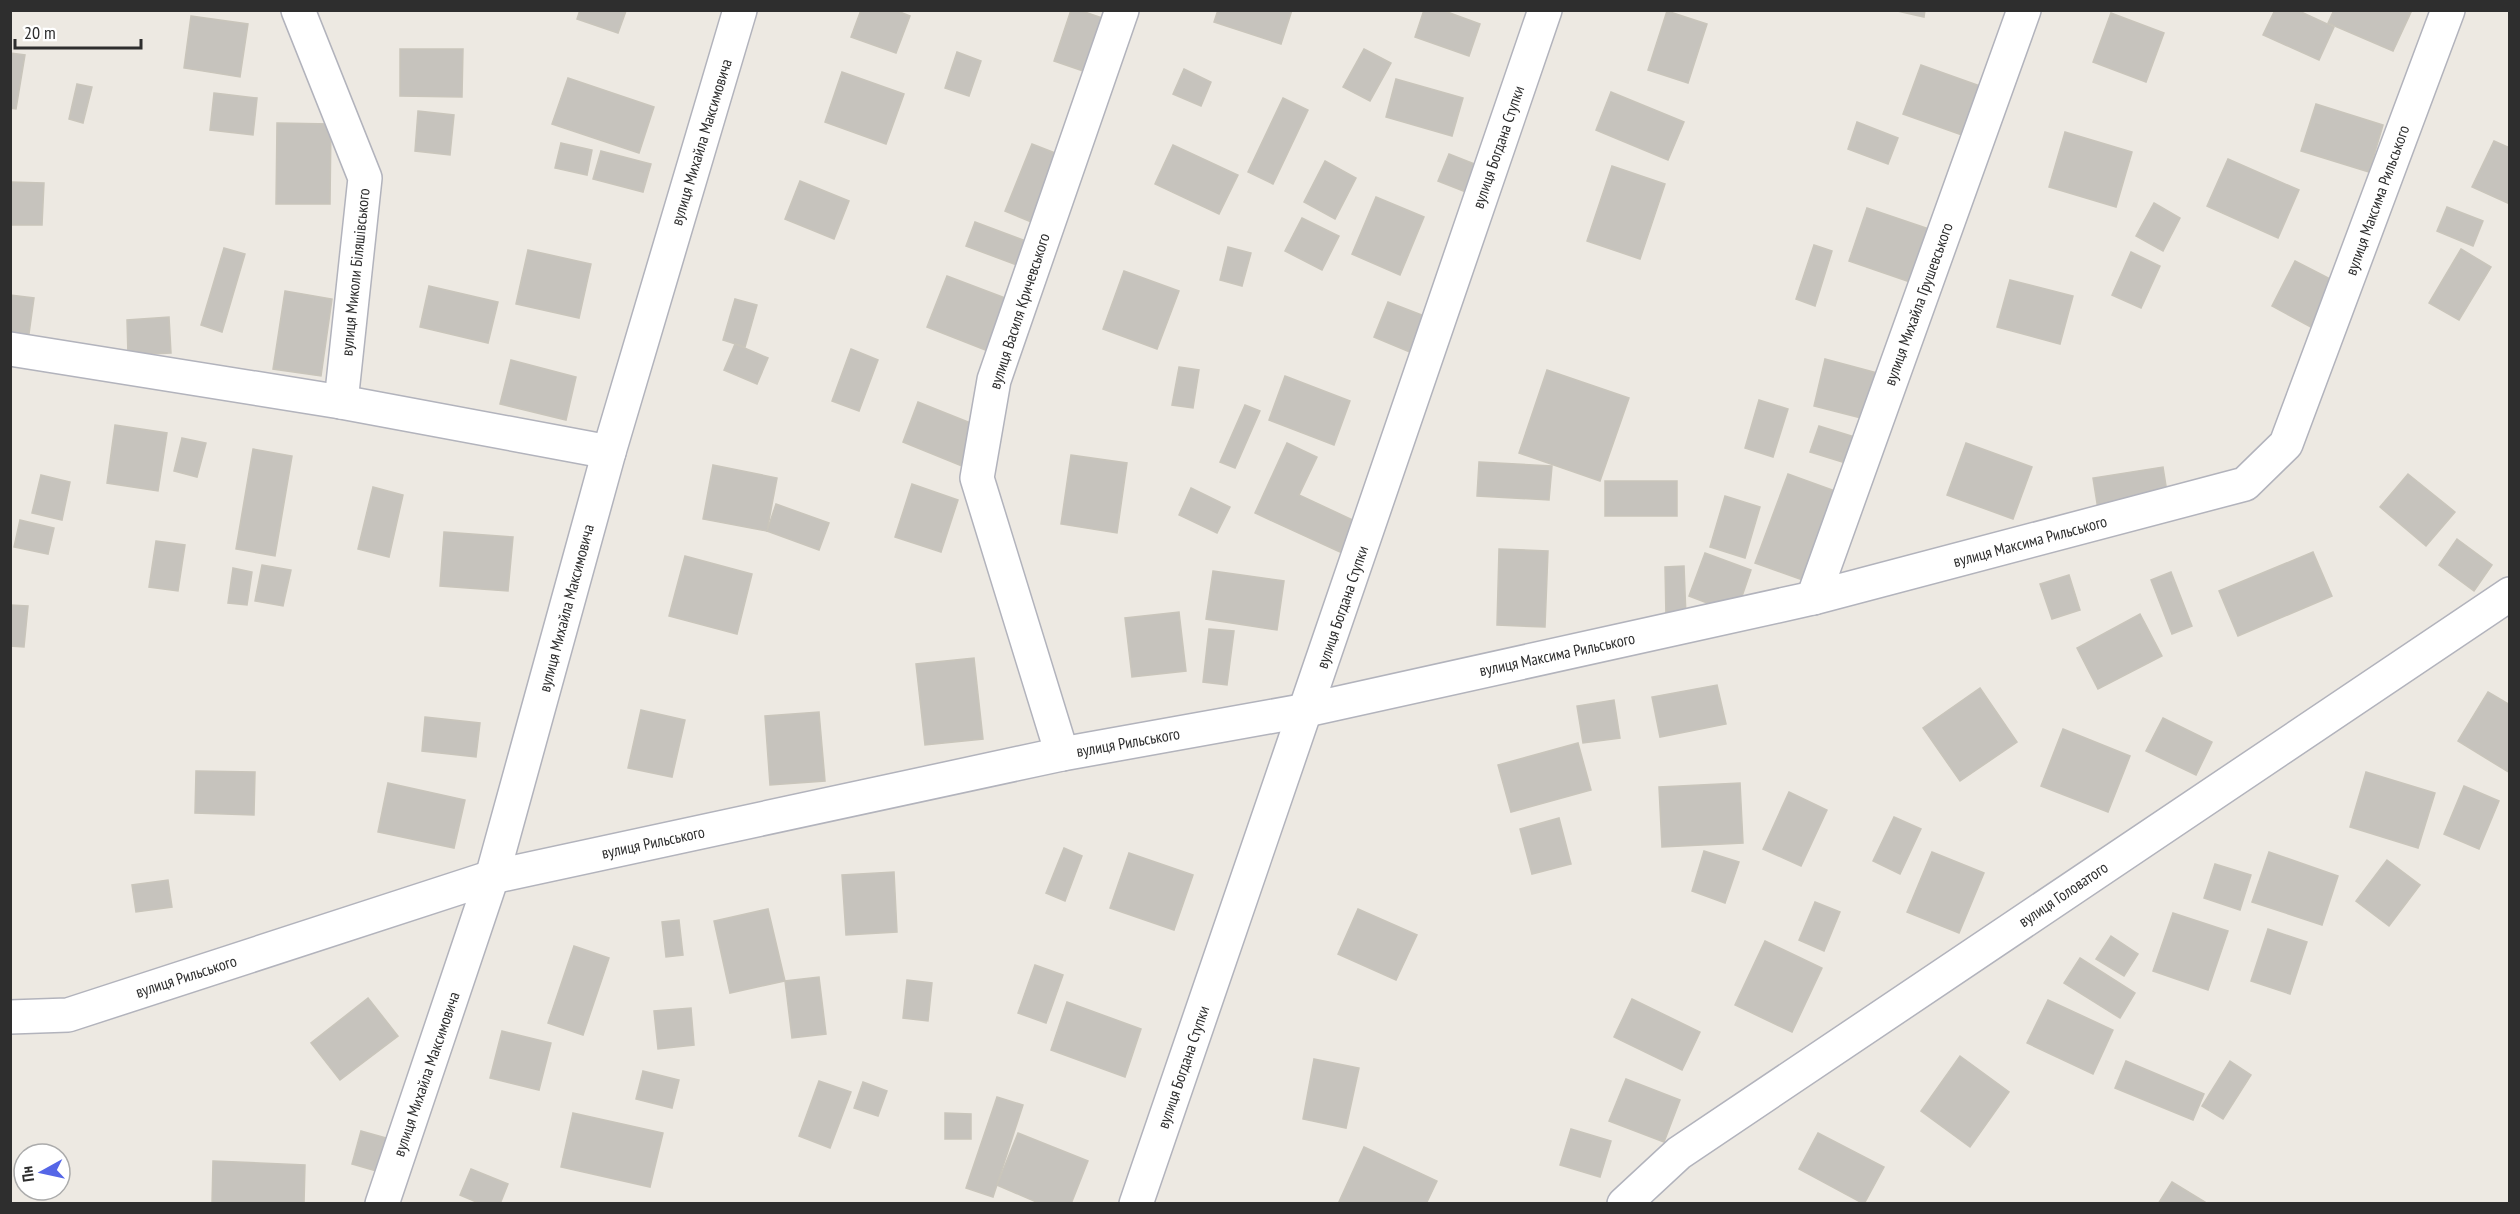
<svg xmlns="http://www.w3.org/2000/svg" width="2520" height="1214" font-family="'PT Sans Narrow',sans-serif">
<rect width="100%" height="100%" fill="#ede9e2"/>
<!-- building -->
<g fill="#c6c3bd" stroke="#c9c5bb" stroke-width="1.5">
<polygon points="580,10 625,10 626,11 618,33 577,19"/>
<polygon points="861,10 895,10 910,16 896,53 851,37"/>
<polygon points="1071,10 1079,10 1108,20 1089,73 1054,61"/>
<polygon points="1218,10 1292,10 1281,44 1214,22"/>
<polygon points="1424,10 1442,10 1480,24 1469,56 1415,37"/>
<polygon points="1893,10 1925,10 1924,17"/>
<polygon points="2275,10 2297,10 2334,27 2319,60 2263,35"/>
<polygon points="2334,10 2412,10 2393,51 2328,23"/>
<polygon points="1667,11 1707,24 1688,83 1648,70"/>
<polygon points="2111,13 2164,33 2146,82 2093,62"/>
<polygon points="191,16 248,24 240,77 184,68"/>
<polygon points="400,49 463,49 462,97 400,96"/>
<polygon points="1364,49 1391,63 1370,101 1343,87"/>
<polygon points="957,52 981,61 969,96 945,88"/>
<polygon points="10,53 25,55 16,109 10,108"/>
<polygon points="1921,65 1980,86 1962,135 1903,114"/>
<polygon points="1184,69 1211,82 1201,106 1173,94"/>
<polygon points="842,72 904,94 886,144 825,122"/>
<polygon points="568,78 654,107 639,153 552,124"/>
<polygon points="1396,79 1463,98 1452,136 1386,117"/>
<polygon points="77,84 92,87 83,123 69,119"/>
<polygon points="1611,92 1684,122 1668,160 1596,130"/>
<polygon points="214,93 257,98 253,135 210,130"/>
<polygon points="1283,98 1308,110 1273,184 1248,172"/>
<polygon points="2316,104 2383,125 2369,172 2301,151"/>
<polygon points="418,111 454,115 450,155 415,151"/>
<polygon points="1857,122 1898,138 1888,164 1848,149"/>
<polygon points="277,123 331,124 330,204 276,204"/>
<polygon points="2065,132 2132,152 2116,207 2049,187"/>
<polygon points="2494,141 2510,148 2510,204 2472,187"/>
<polygon points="561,143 592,150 587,175 555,168"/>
<polygon points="1032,144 1068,158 1041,226 1005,211"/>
<polygon points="1173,145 1238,175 1219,214 1155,184"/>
<polygon points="601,151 651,164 643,192 593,179"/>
<polygon points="1449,154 1482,167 1471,194 1438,181"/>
<polygon points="2228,159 2299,190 2278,238 2207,206"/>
<polygon points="1325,161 1356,178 1335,219 1304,202"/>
<polygon points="1612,166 1665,184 1640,259 1587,241"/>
<polygon points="800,181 849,201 834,239 785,219"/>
<polygon points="10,182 44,183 42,225 10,225"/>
<polygon points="1376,197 1424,217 1400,275 1352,254"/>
<polygon points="2154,203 2180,218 2163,251 2136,236"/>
<polygon points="2447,207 2483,221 2473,246 2437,231"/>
<polygon points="1867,208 1932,230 1913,283 1849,261"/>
<polygon points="1302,218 1339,236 1322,270 1285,251"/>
<polygon points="975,222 1031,243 1022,267 966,246"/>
<polygon points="1814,245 1832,251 1815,306 1796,299"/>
<polygon points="1228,247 1251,253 1242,286 1220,280"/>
<polygon points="224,248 245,254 222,332 201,325"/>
<polygon points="2461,249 2491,267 2459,320 2429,303"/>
<polygon points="528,250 591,264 579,318 516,304"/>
<polygon points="2131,252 2160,266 2141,308 2112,295"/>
<polygon points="2295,261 2344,286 2320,332 2272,306"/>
<polygon points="1124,271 1179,291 1157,349 1103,329"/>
<polygon points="947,276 1013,301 993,353 927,327"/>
<polygon points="2010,280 2073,296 2060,344 1997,327"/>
<polygon points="429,286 498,302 488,343 420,327"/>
<polygon points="285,291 332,299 321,376 273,369"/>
<polygon points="10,295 34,298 28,341 10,338"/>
<polygon points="735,299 757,305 745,347 723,340"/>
<polygon points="1388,302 1432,319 1417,355 1374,337"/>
<polygon points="169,317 171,353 128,355 127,320"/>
<polygon points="735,344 768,358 757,384 724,370"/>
<polygon points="851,349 878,360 859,411 832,401"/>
<polygon points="1825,359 1885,375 1873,421 1814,406"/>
<polygon points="511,360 576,377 566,420 500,404"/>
<polygon points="1179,367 1199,370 1193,408 1172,405"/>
<polygon points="1547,370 1629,398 1600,481 1519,453"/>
<polygon points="1285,376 1350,401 1334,445 1269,420"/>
<polygon points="1759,400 1788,409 1773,457 1745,448"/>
<polygon points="918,402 978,426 962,466 903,442"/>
<polygon points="1245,405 1260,411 1235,468 1220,462"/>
<polygon points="115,425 167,433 158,491 107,483"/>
<polygon points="1819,426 1858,438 1849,464 1810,452"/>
<polygon points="182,438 206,443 197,477 174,471"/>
<polygon points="1287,443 1317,457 1299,495 1355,521 1340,552 1255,513"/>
<polygon points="1966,443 2032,467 2013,519 1947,495"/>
<polygon points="253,449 292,456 275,556 236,549"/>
<polygon points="1071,455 1127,463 1117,533 1061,524"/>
<polygon points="1479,462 1552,466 1549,500 1477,496"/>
<polygon points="713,465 777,478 767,531 703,519"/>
<polygon points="2163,467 2170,511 2100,522 2093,478"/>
<polygon points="1788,474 1846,495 1814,584 1755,563"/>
<polygon points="2408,474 2455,512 2426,546 2380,507"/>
<polygon points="41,475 70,482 62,520 32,513"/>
<rect x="1605" y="481" width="72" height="35"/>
<polygon points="912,484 958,500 941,552 895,537"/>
<polygon points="373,487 403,495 389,557 358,549"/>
<polygon points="1191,488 1230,507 1217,533 1179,515"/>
<polygon points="1725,496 1760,507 1745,558 1710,547"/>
<polygon points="776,504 829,523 819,550 767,531"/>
<polygon points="20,520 54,528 48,554 14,547"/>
<polygon points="444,532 513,537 508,591 440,586"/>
<polygon points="2457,539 2492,565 2474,591 2439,565"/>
<polygon points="156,541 185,545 178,591 149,587"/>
<polygon points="1499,549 1548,551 1545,627 1497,625"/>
<polygon points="2313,552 2332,596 2238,636 2219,591"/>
<polygon points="1705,553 1751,570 1736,614 1689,596"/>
<polygon points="685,556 752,574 737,634 669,616"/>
<polygon points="262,565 291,570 283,606 255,601"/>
<polygon points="1684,566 1686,617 1666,617 1665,567"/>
<polygon points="233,568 252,572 247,605 228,603"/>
<polygon points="1213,571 1284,581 1277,630 1206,619"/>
<polygon points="2171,572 2192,626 2172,634 2151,580"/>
<polygon points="2069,575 2080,610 2052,619 2040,584"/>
<polygon points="10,605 28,606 24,647 10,646"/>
<polygon points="1179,612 1186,671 1132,677 1125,618"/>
<polygon points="2140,614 2162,656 2098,689 2077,648"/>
<polygon points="1209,629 1234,631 1227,685 1203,682"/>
<polygon points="974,658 983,739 925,745 916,664"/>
<polygon points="1717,685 1726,724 1660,737 1652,697"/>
<polygon points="1980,688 2017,742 1960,781 1923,728"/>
<polygon points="2488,692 2510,705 2510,773 2458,741"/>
<polygon points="1614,700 1620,738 1583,743 1577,706"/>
<polygon points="641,710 685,720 672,777 628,768"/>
<polygon points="819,712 825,781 770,785 765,716"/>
<polygon points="425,717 480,723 476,757 422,751"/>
<polygon points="2163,718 2212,742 2196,775 2146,751"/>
<polygon points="2063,729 2130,756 2108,812 2041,786"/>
<polygon points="1578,743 1591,790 1511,812 1498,765"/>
<polygon points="196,771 255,772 254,815 195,813"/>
<polygon points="2366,772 2435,793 2418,848 2350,827"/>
<polygon points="388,783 465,800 454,848 378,832"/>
<polygon points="1740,783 1743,843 1662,847 1659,787"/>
<polygon points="2464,786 2499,801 2479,849 2444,834"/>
<polygon points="1789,792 1827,810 1801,866 1763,849"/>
<polygon points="1894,817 1921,829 1900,874 1873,861"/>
<polygon points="1559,818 1571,864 1532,874 1520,829"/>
<polygon points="1064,848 1082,856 1065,901 1046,893"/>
<polygon points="1704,851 1739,862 1725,903 1692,891"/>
<polygon points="1932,852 1984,873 1959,933 1907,912"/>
<polygon points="2269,852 2338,876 2322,925 2252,902"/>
<polygon points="1129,853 1193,875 1174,930 1110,908"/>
<polygon points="2387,860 2420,885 2389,926 2356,901"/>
<polygon points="2215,864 2251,875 2240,910 2204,898"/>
<polygon points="894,872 897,932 846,935 842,875"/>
<polygon points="168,880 172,907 136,912 132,885"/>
<polygon points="1815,902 1840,912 1824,951 1799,940"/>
<polygon points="768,909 785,981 730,993 714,921"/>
<polygon points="1358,909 1417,935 1396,980 1338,954"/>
<polygon points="2173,913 2228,931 2208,990 2153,971"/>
<polygon points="679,920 683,955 666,957 662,922"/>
<polygon points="2268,929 2307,942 2290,994 2251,981"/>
<polygon points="2111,936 2138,954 2124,976 2096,959"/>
<polygon points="1765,941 1822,968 1792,1032 1735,1005"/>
<polygon points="574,946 609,958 583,1035 548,1023"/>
<polygon points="2080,958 2135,993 2120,1018 2064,983"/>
<polygon points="1035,965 1063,975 1046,1023 1018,1013"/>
<polygon points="819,977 826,1034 792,1038 785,981"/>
<polygon points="907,980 932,983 928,1021 903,1018"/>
<polygon points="368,998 398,1036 340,1080 311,1043"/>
<polygon points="1632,999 1700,1032 1682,1070 1614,1037"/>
<polygon points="2048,1000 2113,1030 2093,1074 2027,1043"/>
<polygon points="1067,1002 1141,1029 1125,1077 1051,1050"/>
<polygon points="691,1008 694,1045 658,1049 654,1011"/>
<polygon points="502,1031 551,1043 539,1090 490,1078"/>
<polygon points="1960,1056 2009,1092 1970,1147 1921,1111"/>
<polygon points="1314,1059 1359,1068 1346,1128 1303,1119"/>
<polygon points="2126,1061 2204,1094 2193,1120 2115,1088"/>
<polygon points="2230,1061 2251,1075 2223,1119 2202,1106"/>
<polygon points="643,1071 679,1080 672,1108 636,1099"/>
<polygon points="1626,1079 1680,1100 1664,1142 1609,1121"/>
<polygon points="819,1081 851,1092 830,1148 799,1136"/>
<polygon points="863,1082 887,1091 878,1116 854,1108"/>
<polygon points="997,1097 1023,1105 993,1197 966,1188"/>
<polygon points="573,1113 663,1133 650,1187 561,1167"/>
<polygon points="945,1113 971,1114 971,1139 945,1139"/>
<polygon points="1571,1129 1611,1141 1600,1177 1560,1165"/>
<polygon points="361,1131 397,1141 387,1174 352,1164"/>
<polygon points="1018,1133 1088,1161 1071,1204 1041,1204 997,1185"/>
<polygon points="1818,1133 1884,1167 1864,1204 1799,1169"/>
<polygon points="1364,1147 1437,1181 1426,1204 1338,1204"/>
<polygon points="213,1161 305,1165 304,1204 212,1204"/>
<polygon points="471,1169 508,1184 500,1204 481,1204 460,1195"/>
<polygon points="2172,1182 2205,1202 2204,1204 2158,1204"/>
</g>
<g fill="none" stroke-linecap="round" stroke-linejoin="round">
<!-- minor casing -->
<g stroke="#b2b3bc" stroke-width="36">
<g id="minor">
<polyline points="298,10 365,178 341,402"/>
<polyline points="10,349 341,402 609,452"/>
<polyline points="1813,598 2024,10"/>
<polyline points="1062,754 977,478 994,380 1122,10"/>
<polyline points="10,1017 68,1015 492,877 1062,754 1307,710 1813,598 2245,484 2286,444 2448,10"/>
<polyline points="382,1204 492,877 609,452 740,10"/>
<polyline points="1136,1204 1545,10"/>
<polyline points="1624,1204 1679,1153 2510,594"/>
</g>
</g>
<!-- minor -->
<use href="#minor" stroke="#fff" stroke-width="33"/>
</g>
<g text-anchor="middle" stroke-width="6" stroke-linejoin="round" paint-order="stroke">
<!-- street labels -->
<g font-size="16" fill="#2e2e2e" stroke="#fff">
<text transform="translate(701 142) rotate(-73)" y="6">вулиця Михайла Максимовича</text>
<text transform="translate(1498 147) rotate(-71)" y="6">вулиця Богдана Ступки</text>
<text transform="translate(2377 200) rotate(-70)" y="6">вулиця Максима Рильського</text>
<text transform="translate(355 272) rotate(-84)" y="6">вулиця Миколи Біляшівського</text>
<text transform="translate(1918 304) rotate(-70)" y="6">вулиця Михайла Грушевського</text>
<text transform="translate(1019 311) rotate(-72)" y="6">вулиця Василя Кричевського</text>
<text transform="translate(2030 541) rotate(-15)" y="6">вулиця Максима Рильського</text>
<text transform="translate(1342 607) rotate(-71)" y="6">вулиця Богдана Ступки</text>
<text transform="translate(566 608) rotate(-75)" y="6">вулиця Михайла Максимовича</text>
<text transform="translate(1557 654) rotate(-12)" y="6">вулиця Максима Рильського</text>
<text transform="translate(1128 742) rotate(-10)" y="6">вулиця Рильського</text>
<text transform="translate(653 842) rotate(-12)" y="6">вулиця Рильського</text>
<text transform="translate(2063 894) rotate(-34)" y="6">вулиця Головатого</text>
<text transform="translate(186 976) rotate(-18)" y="6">вулиця Рильського</text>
<text transform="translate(1183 1067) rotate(-71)" y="6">вулиця Богдана Ступки</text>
<text transform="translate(426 1074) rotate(-71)" y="6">вулиця Михайла Максимовича</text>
</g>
</g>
<!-- border -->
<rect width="2520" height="1214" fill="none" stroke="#2e2e2e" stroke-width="24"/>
<!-- north arrow -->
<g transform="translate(42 1172) rotate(262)"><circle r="28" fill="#ffffff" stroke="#ababab" stroke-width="1.5"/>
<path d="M0-4.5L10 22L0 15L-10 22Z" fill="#5566e7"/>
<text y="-9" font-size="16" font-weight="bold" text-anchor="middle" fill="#2e2e2e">Пн</text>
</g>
<!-- scale -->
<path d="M15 39v9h126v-9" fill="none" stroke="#2e2e2e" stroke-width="3"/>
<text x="24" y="39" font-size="18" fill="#2e2e2e" stroke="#ffffff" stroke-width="4.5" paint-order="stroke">20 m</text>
</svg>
